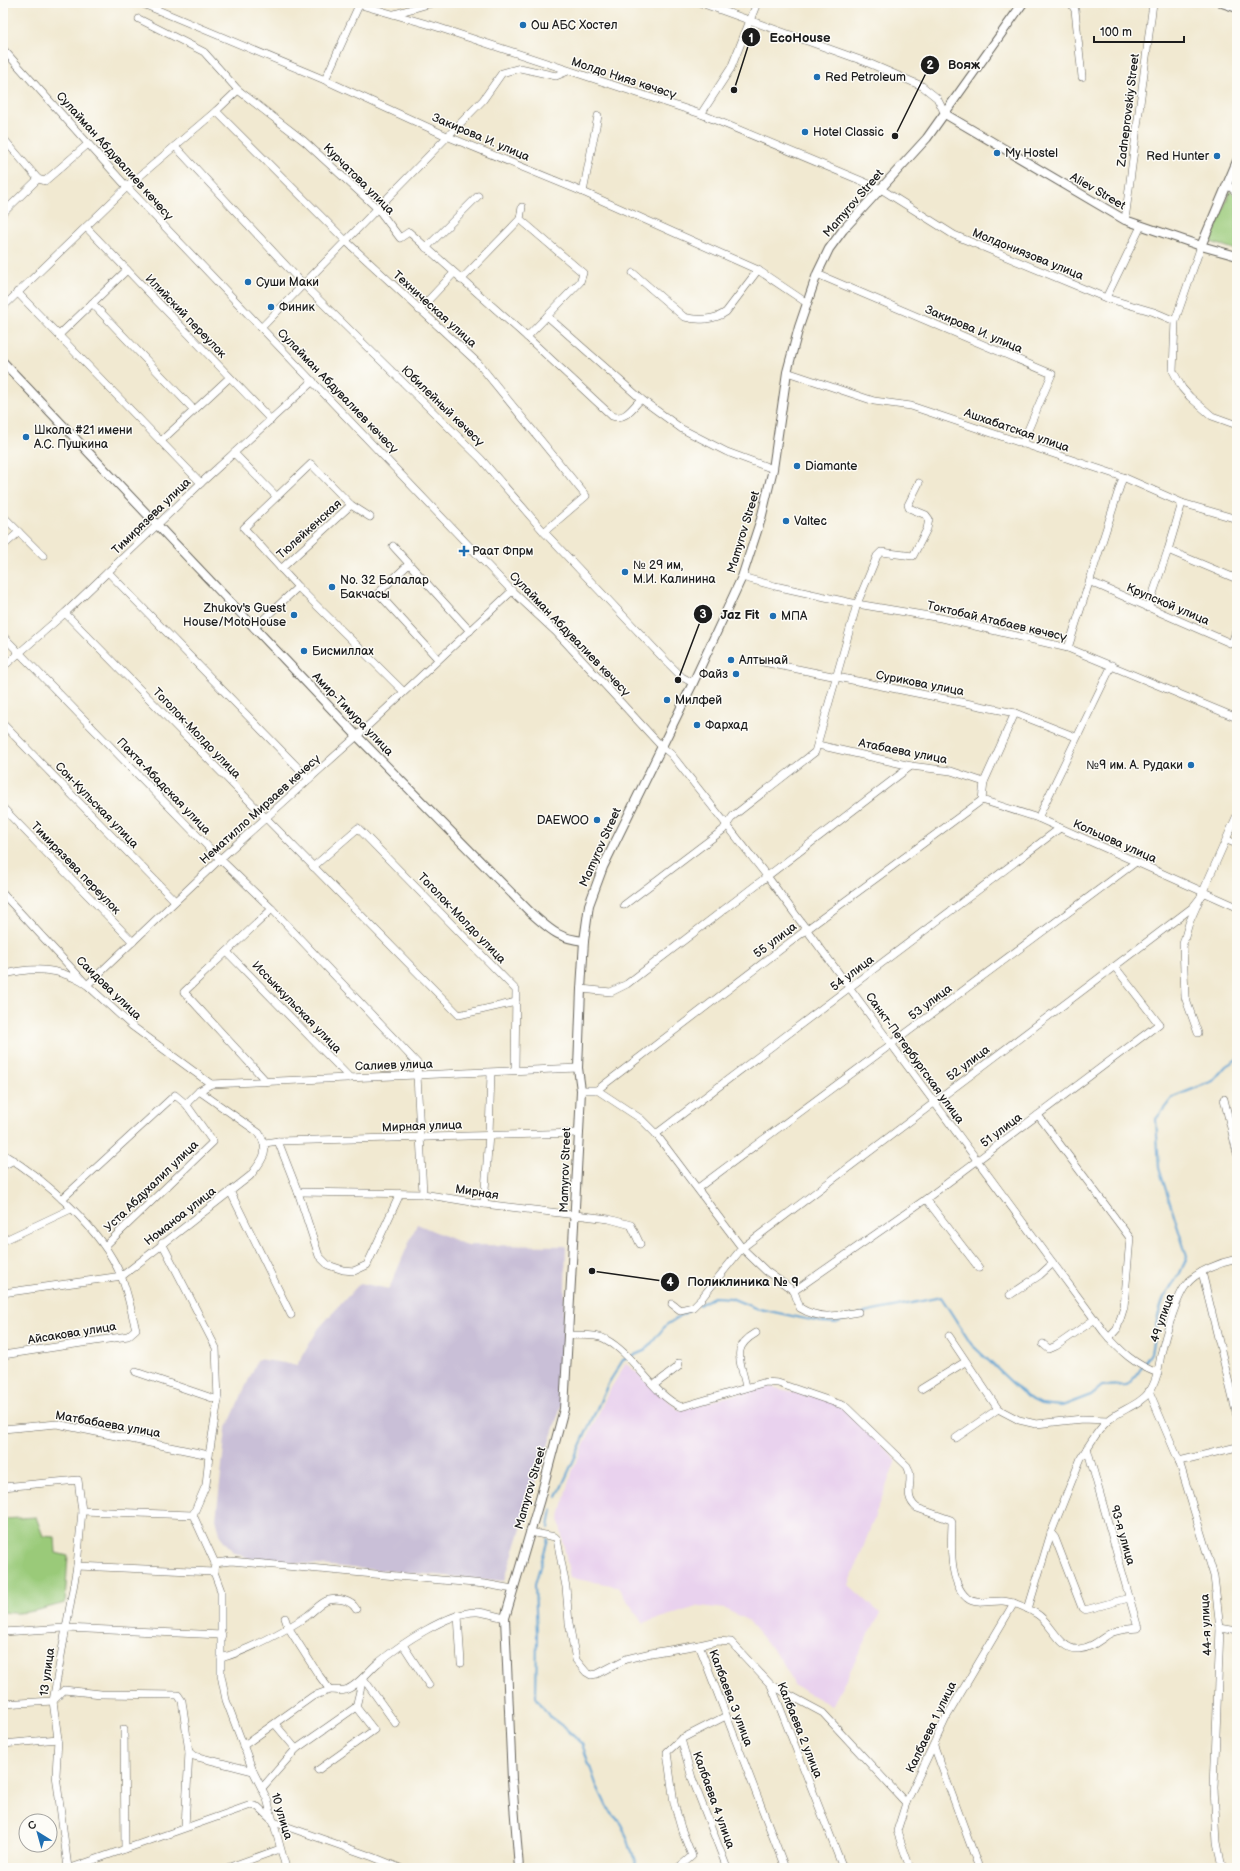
<svg xmlns="http://www.w3.org/2000/svg" width="1240" height="1871" font-family="'Balsamiq Sans',sans-serif">
<rect width="100%" height="100%" fill="#fdfcf7"/>
<filter id="ink" filterUnits="userSpaceOnUse"><feTurbulence type="fractalNoise" baseFrequency=".025" numOctaves="2"/><feDisplacementMap in="SourceGraphic" scale="8" xChannelSelector="R" yChannelSelector="G"/><feConvolveMatrix kernelMatrix="1 2 1 2 8 2 1 2 1" color-interpolation-filters="sRGB"/></filter>
<filter id="wash" filterUnits="userSpaceOnUse"><feTurbulence type="fractalNoise" baseFrequency=".012" numOctaves="4" result="noise"/><feDisplacementMap in="SourceGraphic" scale="16" xChannelSelector="R" yChannelSelector="G"/><feGaussianBlur stdDeviation="0.9" result="paint"/><feColorMatrix in="noise" values="0 0 0 0 0 0 0 0 0 0 0 0 0 0 0 0 0 1.4 0 .05"/><feComposite in="paint" operator="in"/></filter>
<g filter="url(#wash)">
<rect width="100%" height="100%" fill="#f1e9d1"/>
<!-- built -->
<polygon fill="#e9d2ee" points="626,1363 679,1410 766,1386 837,1401 896,1460 849,1585 880,1613 832,1706 795,1686 782,1661 747,1620 725,1609 700,1606 643,1623 617,1586 570,1578 559,1520 573,1469 608,1393"/>
<!-- industrial -->
<polygon fill="#c9bfd7" points="417,1224 466,1245 566,1246 562,1403 504,1581 250,1559 233,1552 221,1537 216,1519 226,1430 258,1359 297,1365 319,1328 360,1283 389,1289"/>
<!-- green -->
<g fill="#9aca79" stroke="#5b734a">
<polygon points="1230,191 1237,197 1237,250 1211,242"/>
<path d="M36,1517L43,1536L55,1537L56,1553L68,1556L65,1603C46,1608 22,1616 3,1612V1519Z"/>
</g>
<g fill="none" stroke-linecap="round" stroke-linejoin="round">
<!-- stream -->
<g stroke="#5fa2d3" stroke-width="2">
<polyline points="699,1305 714,1297 731,1298 755,1308 820,1322 836,1323 853,1316"/>
<polyline points="859,1314 941,1297 971,1344 1027,1397 1041,1404 1062,1406 1091,1395 1102,1386 1127,1385 1136,1376 1151,1353 1158,1316 1164,1297 1180,1273 1187,1257 1159,1168 1156,1119 1173,1097 1213,1081 1226,1066 1237,1059"/>
<polyline points="557,1497 608,1384 623,1360 646,1350 666,1325 690,1310"/>
<polyline points="549,1528 552,1509"/>
<polyline points="548,1539 535,1584 537,1636 536,1697 549,1716 565,1728 582,1744 596,1784 607,1807 617,1818 628,1839 637,1868"/>
</g>
</g>
</g>
<g filter="url(#ink)">
<g fill="none" stroke-linecap="round" stroke-linejoin="round">
<!-- minor casing -->
<g stroke="#67645b" stroke-width="8">
<g id="minor">
<polyline points="141,3 325,80 449,137 583,192 758,270 807,303"/>
<polyline points="354,3 434,26 701,114 881,189 954,235 1106,298 1154,312 1175,321"/>
<polyline points="701,3 866,62 922,86 937,98 945,114"/>
<polyline points="1071,3 1075,10 1082,77"/>
<polyline points="394,14 432,3"/>
<path d="M139,19L204,52L238,90L304,141L378,209L400,238L409,232L527,337L612,416C625,421 632,408 641,399"/>
<path d="M3,49L127,187L512,591L556,632L661,746L671,754L767,876L1104,1332C1120,1351 1135,1365 1158,1373"/>
<polyline points="325,80 359,5"/>
<polyline points="216,111 347,242 478,363 586,496 544,532"/>
<polyline points="701,114 731,68 757,3"/>
<polyline points="3,138 38,179 45,181 88,144"/>
<polyline points="175,146 304,285 481,459 544,532 666,661 682,677 693,683"/>
<polyline points="1228,185 1237,193"/>
<polyline points="583,192 598,116"/>
<polyline points="522,207 520,219 583,273 580,282 527,337"/>
<polyline points="3,213 38,179"/>
<polyline points="1125,220 1153,3"/>
<polyline points="86,227 271,420"/>
<polyline points="1201,246 1175,321 1173,371 1182,388 1190,397 1212,416 1237,425"/>
<polyline points="426,248 478,196"/>
<path d="M633,273L684,317C697,321 715,320 726,312L758,270"/>
<polyline points="817,274 1052,374 1022,444"/>
<polyline points="461,280 520,219"/>
<polyline points="17,292 201,483"/>
<polyline points="1106,298 1141,226"/>
<polyline points="92,303 194,410"/>
<polyline points="3,307 127,187 216,111 238,90"/>
<polyline points="419,310 454,273"/>
<polyline points="547,316 641,399 682,429 727,452 773,469"/>
<polyline points="262,327 483,100 502,73 520,68 556,76 568,71"/>
<polyline points="59,335 127,270"/>
<polyline points="787,372 874,401 911,406 1123,477 1182,503 1237,519"/>
<polyline points="161,441 229,378"/>
<polyline points="234,453 276,496"/>
<polyline points="3,516 43,556"/>
<polyline points="370,517 351,505 311,464 244,528 298,587 403,691"/>
<polyline points="3,546 19,532"/>
<polyline points="393,546 470,631"/>
<polyline points="1168,550 1237,579"/>
<polyline points="409,564 378,593 438,659"/>
<polyline points="281,569 351,505"/>
<polyline points="108,572 309,779"/>
<polyline points="742,577 775,586 857,604 941,618 1068,648 1237,718"/>
<polyline points="1091,582 1237,646"/>
<polyline points="1148,608 1168,550 1182,503"/>
<polyline points="65,613 459,1015 516,1002"/>
<polyline points="254,628 298,587"/>
<polyline points="3,636 220,859 272,909 418,1064 417,1075 423,1194"/>
<polyline points="1232,643 1237,628"/>
<polyline points="1068,648 1123,477"/>
<polyline points="758,661 1015,713 1076,737"/>
<polyline points="3,667 65,613 201,483 313,381"/>
<polyline points="3,724 175,901"/>
<polyline points="818,745 911,766 951,771 984,782"/>
<polyline points="982,800 1038,818 1237,907"/>
<polyline points="982,800 984,782 1015,713"/>
<polyline points="3,808 133,942"/>
<polyline points="1038,818 1112,665"/>
<polyline points="1227,840 1237,844"/>
<polyline points="313,867 358,828 516,990 515,1070"/>
<polyline points="3,894 87,985 132,1026 211,1084"/>
<polyline points="624,905 723,830 733,816 815,752 857,604 877,556 881,552 913,556 927,529 929,519 926,515 909,508 908,505 919,483"/>
<polyline points="227,952 350,1078"/>
<path d="M3,975C33,966 61,968 87,985L220,859L357,736L512,591"/>
<polyline points="581,989 611,992 627,984 911,766"/>
<polyline points="1198,1033 1185,997 1183,944 1189,923 1237,815"/>
<polyline points="266,1081 184,992 272,909"/>
<polyline points="581,1090 597,1090 806,930 982,800"/>
<path d="M597,1090L641,1119L656,1134L742,1248L766,1271L794,1291L800,1308C820,1320 836,1316 858,1312"/>
<polyline points="1224,1099 1237,1153"/>
<polyline points="1038,1115 1130,1238 1124,1307 1117,1329 1109,1338"/>
<polyline points="656,1134 1060,828"/>
<polyline points="278,1141 298,1192 319,1256 328,1265 343,1270 354,1271 367,1265 400,1194"/>
<polyline points="265,1143 278,1141 579,1133"/>
<path d="M3,1154C45,1179 102,1230 121,1276C128,1292 131,1312 136,1329L128,1336L3,1355"/>
<polyline points="3,1166 14,1160"/>
<polyline points="698,1188 1136,862"/>
<polyline points="230,1191 291,1315"/>
<polyline points="298,1192 423,1194 484,1204 609,1219 631,1225 640,1244"/>
<polyline points="62,1199 175,1095 186,1104 199,1091 211,1084 578,1068"/>
<polyline points="926,1199 979,1268"/>
<polyline points="484,1204 489,1134 491,1073"/>
<polyline points="3,1241 71,1209"/>
<polyline points="162,1243 216,1348 218,1400 209,1455 206,1485 193,1515 215,1563 214,1572 221,1591 221,1675 226,1700 253,1771 267,1799 286,1868"/>
<polyline points="105,1246 213,1142 186,1104"/>
<polyline points="1202,1272 1237,1416"/>
<polyline points="794,1291 926,1199 1159,1024 1115,967"/>
<path d="M3,1293L122,1276L250,1176C262,1160 271,1153 259,1133L199,1091"/>
<polyline points="1010,1295 1040,1275 1053,1263"/>
<polyline points="672,1304 680,1310 693,1307 701,1299 742,1248 1193,907 1204,893"/>
<path d="M569,1335C580,1336 596,1334 605,1339C635,1355 651,1393 681,1407L766,1382L778,1383L845,1406L907,1466C916,1480 901,1495 917,1508L951,1520L952,1523C951,1544 949,1583 967,1598C976,1606 992,1600 1003,1601C1014,1602 1027,1608 1037,1614C1051,1622 1060,1651 1079,1649C1091,1648 1100,1640 1109,1634C1117,1629 1129,1629 1138,1628L1087,1448"/>
<polyline points="949,1336 998,1409 1019,1420 1036,1424 1082,1419 1108,1420"/>
<polyline points="1043,1344 1049,1349 1056,1346 1095,1319"/>
<polyline points="136,1372 218,1400"/>
<polyline points="654,1385 678,1367 679,1363"/>
<path d="M746,1387C741,1361 730,1348 756,1333"/>
<polyline points="921,1389 965,1362"/>
<polyline points="1149,1391 1179,1461 1214,1576 1220,1628 1214,1788 1217,1842 1222,1868"/>
<polyline points="3,1429 57,1424 209,1455"/>
<polyline points="956,1438 998,1409"/>
<polyline points="1179,1461 1237,1447"/>
<polyline points="3,1487 78,1480 82,1511 77,1566 53,1701 58,1739 56,1775 68,1868"/>
<polyline points="82,1511 193,1515"/>
<polyline points="530,1532 555,1537 557,1539 566,1587 569,1623 576,1660 586,1672 591,1675 597,1674 626,1659 651,1653 699,1645 785,1868"/>
<polyline points="1051,1533 1055,1538 1082,1608 1085,1610 1129,1598"/>
<polyline points="215,1563 231,1561 485,1584 513,1589"/>
<polyline points="77,1566 214,1572"/>
<path d="M1028,1609L1051,1533L1081,1458C1088,1447 1099,1427 1110,1419C1122,1409 1140,1405 1150,1391C1157,1380 1159,1367 1161,1354C1165,1337 1176,1298 1186,1285C1196,1271 1222,1262 1237,1259"/>
<polyline points="458,1615 461,1663"/>
<path d="M285,1618L288,1627L318,1674L330,1690C335,1690 341,1691 345,1690C357,1687 369,1670 378,1663C398,1646 451,1610 478,1612C487,1613 496,1616 505,1618"/>
<polyline points="1220,1628 1237,1631"/>
<polyline points="3,1632 65,1628 222,1635"/>
<polyline points="403,1645 429,1685"/>
<polyline points="699,1645 717,1641 731,1642 771,1685 843,1868"/>
<path d="M221,1658C247,1651 285,1631 307,1616C314,1611 321,1602 329,1600C339,1598 351,1600 356,1609"/>
<polyline points="363,1678 396,1724"/>
<polyline points="771,1685 823,1713 906,1803"/>
<polyline points="3,1704 53,1701 64,1690 101,1694 178,1695 182,1701 189,1752 194,1756 253,1771"/>
<polyline points="275,1724 296,1749"/>
<polyline points="124,1729 125,1849"/>
<polyline points="681,1739 692,1778 727,1868"/>
<polyline points="3,1744 58,1739"/>
<polyline points="243,1746 313,1696 330,1690"/>
<polyline points="934,1746 979,1868"/>
<polyline points="318,1770 374,1730 356,1707"/>
<polyline points="262,1788 296,1749 356,1707 363,1678"/>
<polyline points="185,1827 189,1752"/>
<polyline points="71,1868 251,1805 258,1807 274,1822 373,1857 400,1868"/>
<polyline points="227,1868 280,1849"/>
<polyline points="678,1868 692,1856 681,1828 674,1803 667,1752 681,1739 726,1716"/>
<polyline points="910,1868 897,1831 906,1803 946,1718 1014,1603"/>
</g>
</g>
<!-- major casing -->
<g stroke="#67645b" stroke-width="10">
<g id="major">
<polyline points="1222,3 1237,8"/>
<polyline points="945,114 1125,220 1201,246 1237,256"/>
<polyline points="1201,246 1237,161"/>
<path d="M3,362L357,736L531,913C551,930 557,938 584,941"/>
<polyline points="519,1868 512,1780 505,1618 540,1499 564,1409 579,1133 581,1090 578,1068 581,989 584,941 589,905 603,867 693,683 742,577 761,519 773,469 787,372 799,327 817,274 829,249 843,230 927,138 1023,3"/>
</g>
</g>
<!-- minor -->
<use href="#minor" stroke="#fff" stroke-width="7"/>
<!-- major -->
<use href="#major" stroke="#fff" stroke-width="8"/>
</g>
</g>
<!-- markers -->
<g fill="#1f6fb2" stroke="#fdfcf7" stroke-width="1.5">
<circle cx="523" cy="25" r="4"/>
<circle cx="817" cy="77" r="4"/>
<circle cx="805" cy="132" r="4"/>
<circle cx="997" cy="153" r="4"/>
<circle cx="1217" cy="156" r="4"/>
<circle cx="248" cy="282" r="4"/>
<circle cx="271" cy="307" r="4"/>
<circle cx="26" cy="437" r="4"/>
<circle cx="797" cy="466" r="4"/>
<circle cx="786" cy="521" r="4"/>
<path d="M462 545h4v4h4v4h-4v4h-4v-4h-4v-4h4z"/>
<circle cx="625" cy="572" r="4"/>
<circle cx="332" cy="587" r="4"/>
<circle cx="294" cy="615" r="4"/>
<circle cx="773" cy="616" r="4"/>
<circle cx="304" cy="651" r="4"/>
<circle cx="731" cy="660" r="4"/>
<circle cx="736" cy="674" r="4"/>
<circle cx="667" cy="700" r="4"/>
<circle cx="697" cy="725" r="4"/>
<circle cx="1191" cy="765" r="4"/>
<circle cx="597" cy="820" r="4"/>
</g>
<g text-anchor="middle" stroke-width="3" stroke-linejoin="round" paint-order="stroke">
<!-- poi labels -->
<g font-size="12" fill="#1c1c1c" stroke="#fdfcf7" text-anchor="start">
<text x="531" y="29">Ош АБС Хостел</text>
<text x="825" y="81">Red Petroleum</text>
<text x="813" y="136">Hotel Classic</text>
<text x="1005" y="157">My Hostel</text>
<text x="1209" y="160" text-anchor="end">Red Hunter</text>
<text x="256" y="286">Суши Маки</text>
<text x="279" y="311">Финик</text>
<text x="34" y="434">Школа #21 имени<tspan x="34" dy="14">А.С. Пушкина</tspan></text>
<text x="805" y="470">Diamante</text>
<text x="794" y="525">Valtec</text>
<text x="472" y="555">Раат Фпрм</text>
<text x="633" y="569">№ 29 им,<tspan x="633" dy="14">М.И. Калинина</tspan></text>
<text x="340" y="584">No. 32 Балалар<tspan x="340" dy="14">Бакчасы</tspan></text>
<text x="286" y="612" text-anchor="end">Zhukov's Guest<tspan x="286" dy="14">House/MotoHouse</tspan></text>
<text x="781" y="620">МПА</text>
<text x="312" y="655">Бисмиллах</text>
<text x="739" y="664">Алтынай</text>
<text x="728" y="678" text-anchor="end">Файз</text>
<text x="675" y="704">Милфей</text>
<text x="705" y="729">Фархад</text>
<text x="1183" y="769" text-anchor="end">№9 им. А. Рудаки</text>
<text x="589" y="824" text-anchor="end">DAEWOO</text>
</g>
<!-- street labels -->
<g font-size="12" fill="#1c1c1c" stroke="#fdfcf7">
<text transform="translate(624 78) rotate(18)" y="4">Молдо Нияз көчөсү</text>
<text transform="translate(1128 110) rotate(-83)" y="4">Zadneprovskiy Street</text>
<text transform="translate(481 137) rotate(23)" y="4">Закирова И. улица</text>
<text transform="translate(115 156) rotate(48)" y="4">Сулайман Абдувалиев көчөсү</text>
<text transform="translate(359 179) rotate(45)" y="4">Курчатова улица</text>
<text transform="translate(1098 191) rotate(30)" y="4">Aliev Street</text>
<text transform="translate(853 203) rotate(-49)" y="4">Mamyrov Street</text>
<text transform="translate(1028 254) rotate(22)" y="4">Молдониязова улица</text>
<text transform="translate(435 309) rotate(42)" y="4">Техническая улица</text>
<text transform="translate(186 316) rotate(46)" y="4">Илийский переулок</text>
<text transform="translate(974 329) rotate(23)" y="4">Закирова И. улица</text>
<text transform="translate(338 391) rotate(46)" y="4">Сулайман Абдувалиев көчөсү</text>
<text transform="translate(443 406) rotate(44)" y="4">Юбилейный көчөсү</text>
<text transform="translate(1017 430) rotate(19)" y="4">Ашхабатская улица</text>
<text transform="translate(151 516) rotate(-44)" y="4">Тимирязева улица</text>
<text transform="translate(309 529) rotate(-42)" y="4">Тюлейкенская</text>
<text transform="translate(743 532) rotate(-73)" y="4">Mamyrov Street</text>
<text transform="translate(1168 604) rotate(23)" y="4">Крупской улица</text>
<text transform="translate(997 621) rotate(13)" y="4">Токтобай Атабаев көчөсү</text>
<text transform="translate(570 634) rotate(46)" y="4">Сулайман Абдувалиев көчөсү</text>
<text transform="translate(920 683) rotate(11)" y="4">Сурикова улица</text>
<text transform="translate(353 714) rotate(46)" y="4">Амир-Тимура улица</text>
<text transform="translate(197 733) rotate(46)" y="4">Тоголок-Молдо улица</text>
<text transform="translate(903 751) rotate(11)" y="4">Атабаева улица</text>
<text transform="translate(164 786) rotate(46)" y="4">Пахта-Абадская улица</text>
<text transform="translate(97 805) rotate(46)" y="4">Сон-Кульская улица</text>
<text transform="translate(260 809) rotate(-42)" y="4">Нематилло Мирзаев көчөсү</text>
<text transform="translate(1115 841) rotate(24)" y="4">Кольцова улица</text>
<text transform="translate(600 847) rotate(-66)" y="4">Mamyrov Street</text>
<text transform="translate(76 868) rotate(46)" y="4">Тимирязева переулок</text>
<text transform="translate(462 918) rotate(46)" y="4">Тоголок-Молдо улица</text>
<text transform="translate(775 940) rotate(-37)" y="4">55 улица</text>
<text transform="translate(852 973) rotate(-37)" y="4">54 улица</text>
<text transform="translate(109 988) rotate(44)" y="4">Саидова улица</text>
<text transform="translate(930 1002) rotate(-37)" y="4">53 улица</text>
<text transform="translate(297 1007) rotate(46)" y="4">Иссыккульская улица</text>
<text transform="translate(915 1058) rotate(54)" y="4">Санкт-Петербургская улица</text>
<text transform="translate(968 1063) rotate(-37)" y="4">52 улица</text>
<text transform="translate(394 1065) rotate(-2)" y="4">Салиев улица</text>
<text transform="translate(422 1126) rotate(-2)" y="4">Мирная улица</text>
<text transform="translate(1001 1130) rotate(-37)" y="4">51 улица</text>
<text transform="translate(565 1170) rotate(-88)" y="4">Mamyrov Street</text>
<text transform="translate(151 1186) rotate(-44)" y="4">Уста Абдухалил улица</text>
<text transform="translate(477 1192) rotate(9)" y="4">Мирная</text>
<text transform="translate(180 1216) rotate(-38)" y="4">Номаноа улица</text>
<text transform="translate(1162 1318) rotate(-71)" y="4">49 улица</text>
<text transform="translate(72 1333) rotate(-9)" y="4">Айсакова улица</text>
<text transform="translate(108 1424) rotate(10)" y="4">Матбабаева улица</text>
<text transform="translate(530 1488) rotate(-74)" y="4">Mamyrov Street</text>
<text transform="translate(1123 1535) rotate(74)" y="4">93-я улица</text>
<text transform="translate(1206 1625) rotate(-93)" y="4">44-я улица</text>
<text transform="translate(47 1672) rotate(-82)" y="4">13 улица</text>
<text transform="translate(731 1698) rotate(69)" y="4">Калбаева 3 улица</text>
<text transform="translate(931 1727) rotate(-64)" y="4">Калбаева 1 улица</text>
<text transform="translate(800 1730) rotate(68)" y="4">Калбаева 2 улица</text>
<text transform="translate(714 1800) rotate(70)" y="4">Калбаева 4 улица</text>
<text transform="translate(282 1816) rotate(73)" y="4">10 улица</text>
</g>
</g>
<!-- callouts -->
<path fill="none" stroke="#1c1c1c" stroke-width="1.5" d="M734 90L751 37M895 136L930 65M678 680L703 614M592 1271L670 1282"/>
<g fill="#1c1c1c" stroke="#fdfcf7" stroke-width="1.5">
<circle cx="734" cy="90" r="4"/>
<circle cx="895" cy="136" r="4"/>
<circle cx="678" cy="680" r="4"/>
<circle cx="592" cy="1271" r="4"/>
<circle cx="751" cy="37" r="10"/>
<circle cx="930" cy="65" r="10"/>
<circle cx="703" cy="614" r="10"/>
<circle cx="670" cy="1282" r="10"/>
</g>
<g font-size="12" text-anchor="middle" font-weight="bold" fill="#fff">
<text x="751" y="42">1</text>
<text x="930" y="69">2</text>
<text x="703" y="618">3</text>
<text x="670" y="1286">4</text>
</g>
<g font-size="13" text-anchor="middle" font-weight="bold" fill="#1c1c1c" stroke="#fdfcf7" stroke-width="3" stroke-linejoin="round" paint-order="stroke">
<text x="800" y="42">EcoHouse</text>
<text x="964" y="69">Вояж</text>
<text x="740" y="619">Jaz Fit</text>
<text x="743" y="1286">Поликлиника № 9</text>
</g>
<!-- margin -->
<rect width="1240" height="1871" fill="none" stroke="#fdfcf7" stroke-width="16"/>
<!-- north arrow -->
<g transform="translate(38 1833) rotate(323)"><circle r="19" fill="#fdfcf7" stroke="#a3a29f"/>
<path d="M0-3L7 15L0 10L-7 15Z" fill="#1f6fb2"/>
<text y="-6" font-size="11" font-weight="bold" text-anchor="middle" fill="#1c1c1c">С</text>
</g>
<!-- scale -->
<path d="M1094 36v6h90v-6" fill="none" stroke="#1c1c1c" stroke-width="2"/>
<text x="1100" y="36" font-size="12" fill="#1c1c1c" stroke="#fdfcf7" stroke-width="3" paint-order="stroke">100 m</text>
</svg>
